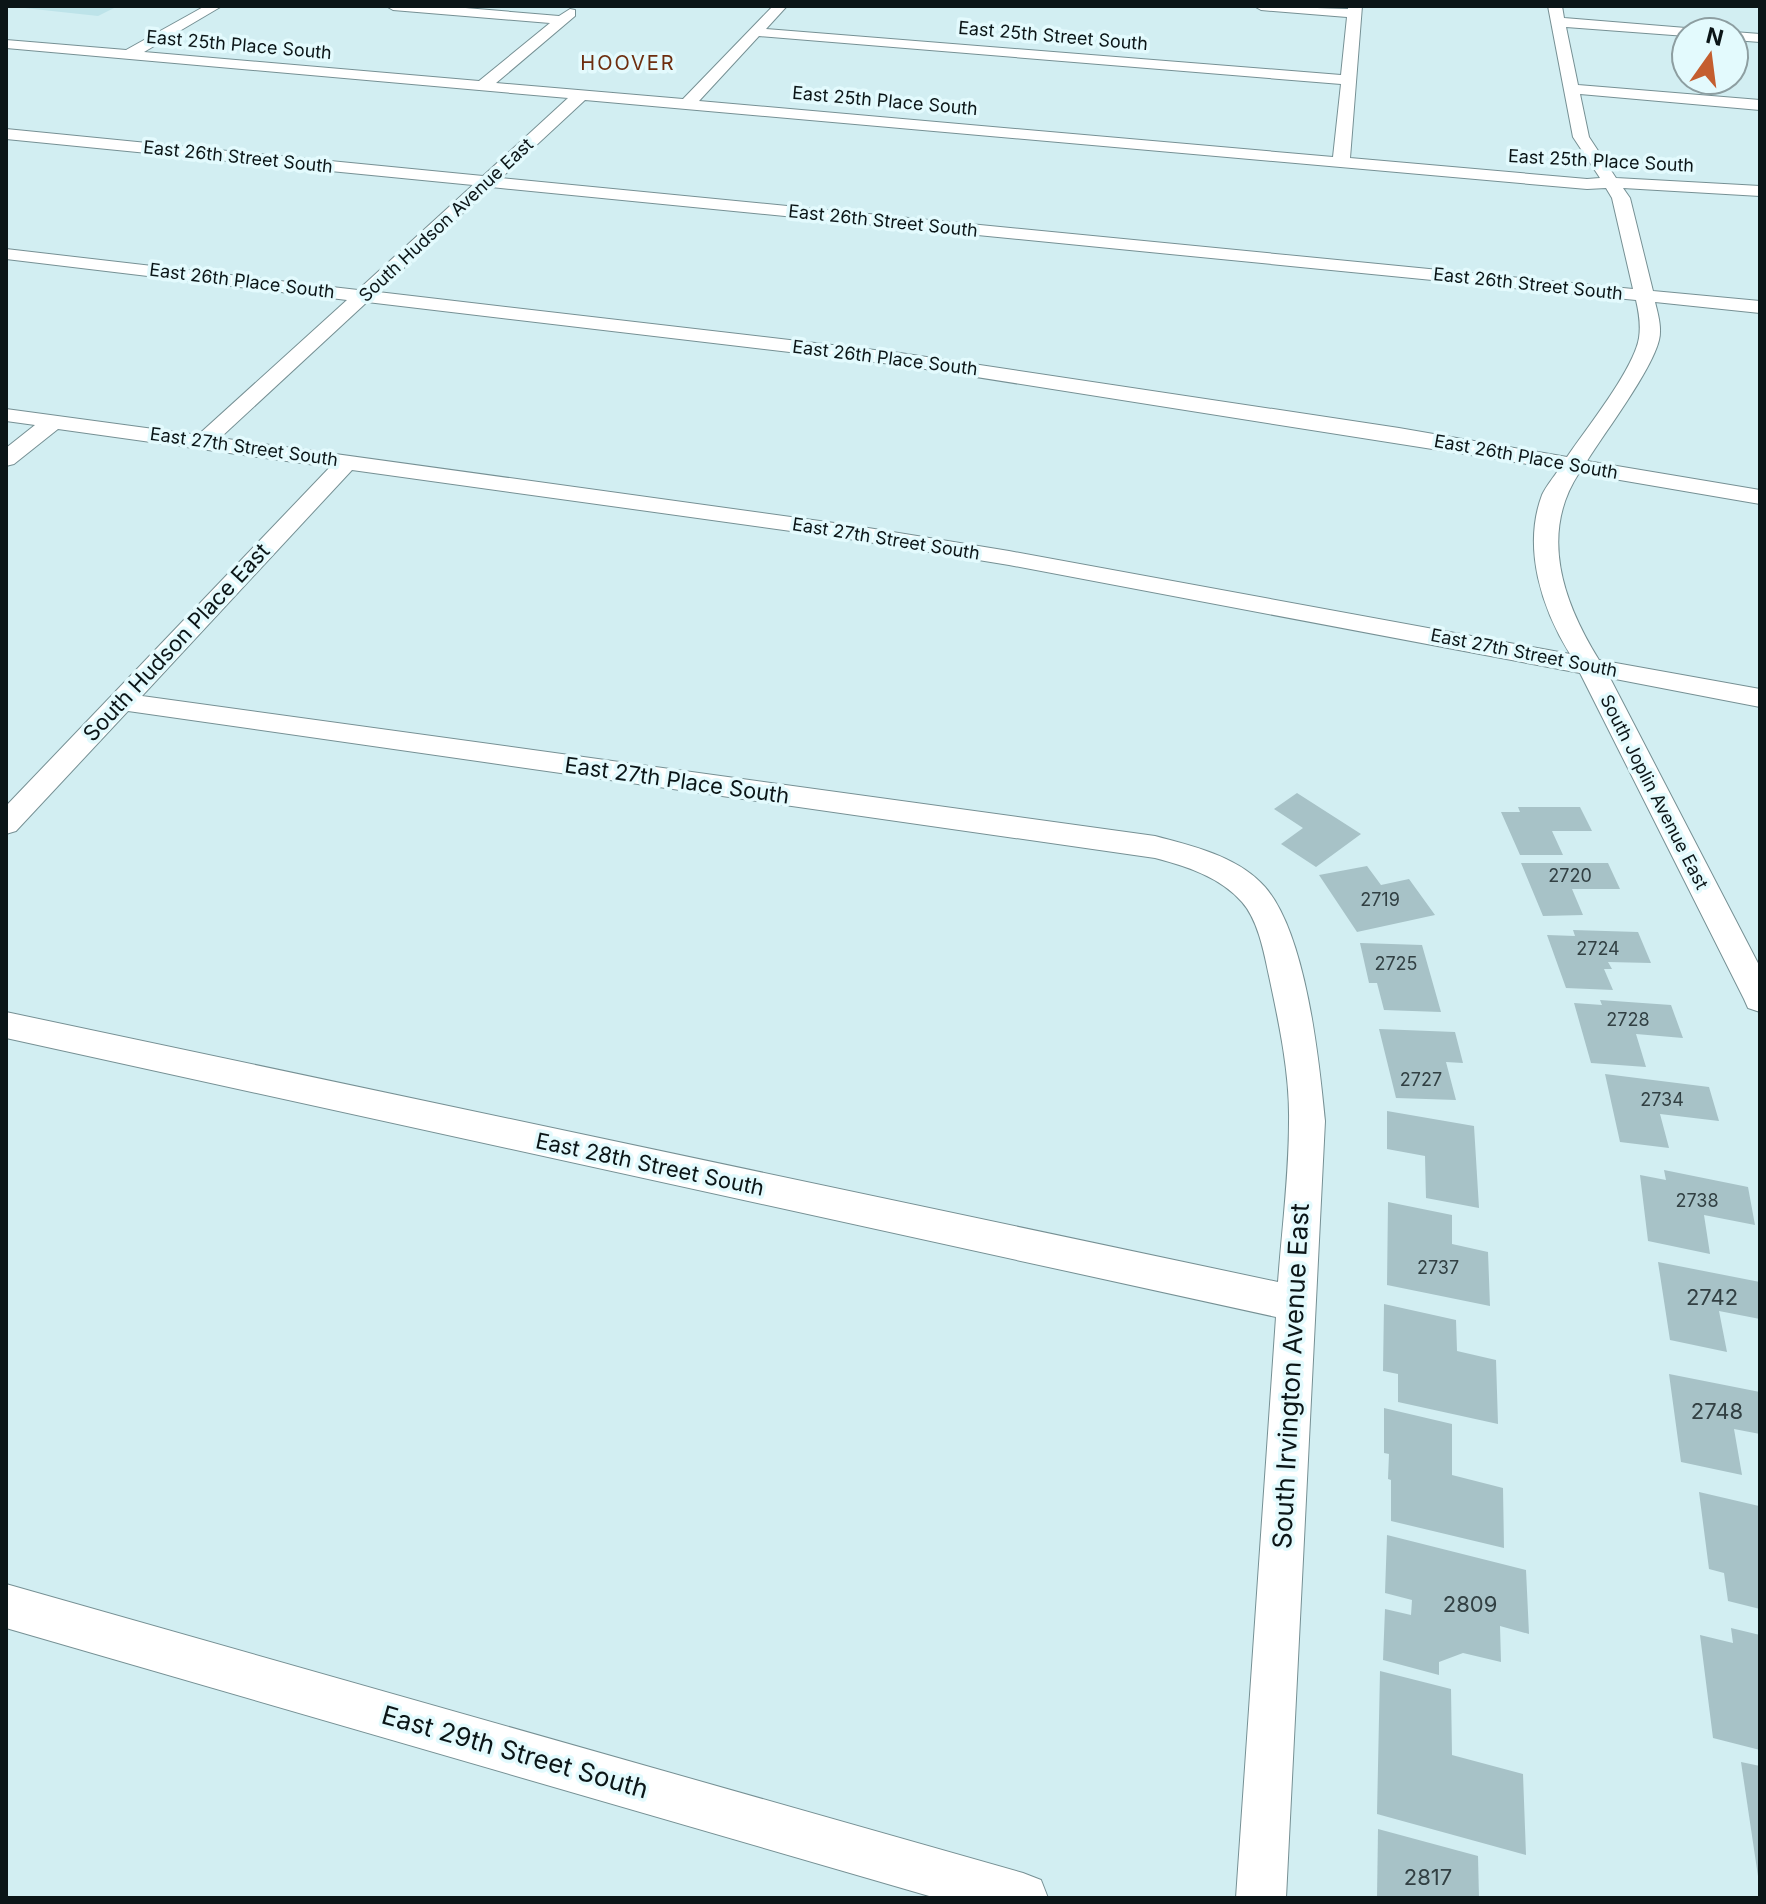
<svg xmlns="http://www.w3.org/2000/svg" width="1766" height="1904" font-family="Inter,sans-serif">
<rect width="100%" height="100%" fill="#d2eef2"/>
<!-- built -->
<polygon fill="#bde3e9" points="6,6 118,6 98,16"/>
<!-- building -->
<g fill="#a7c2c7">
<polygon points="1297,793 1361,834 1316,867 1281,844 1303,828 1274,809"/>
<polygon points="1518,807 1580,807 1592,831 1552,831 1563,855 1520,855 1501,812 1520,812"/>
<polygon points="1521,863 1608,863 1620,889 1572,889 1583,915 1543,916"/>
<polygon points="1367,866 1381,885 1409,879 1435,915 1357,932 1319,875"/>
<polygon points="1573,930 1638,932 1651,963 1608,962 1612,969 1604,969 1613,990 1566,988 1547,935 1575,936"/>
<polygon points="1360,943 1422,945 1441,1012 1384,1010 1377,983 1369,983"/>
<polygon points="1600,1000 1671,1005 1683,1038 1636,1034 1646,1067 1591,1063 1574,1003 1602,1005"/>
<polygon points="1379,1029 1455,1032 1463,1063 1446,1062 1456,1100 1396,1098"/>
<polygon points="1605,1074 1709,1087 1719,1121 1660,1114 1669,1148 1620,1142"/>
<polygon points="1387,1111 1474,1126 1479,1208 1426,1198 1425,1156 1387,1149"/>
<polygon points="1664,1170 1748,1187 1755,1225 1704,1215 1710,1254 1648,1241 1640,1175 1666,1180"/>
<polygon points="1388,1202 1452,1215 1452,1244 1488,1252 1490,1306 1387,1285"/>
<polygon points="1658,1262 1760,1282 1760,1319 1719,1311 1727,1352 1670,1340"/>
<polygon points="1384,1304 1456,1320 1457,1351 1496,1360 1498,1424 1398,1402 1398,1374 1383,1371"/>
<polygon points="1669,1374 1760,1392 1760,1434 1734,1429 1742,1475 1681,1462"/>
<polygon points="1384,1408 1452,1424 1452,1475 1503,1488 1504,1548 1391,1521 1391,1480 1388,1479 1389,1454 1384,1453"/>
<polygon points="1699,1492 1759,1506 1760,1609 1728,1601 1724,1573 1709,1569"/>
<polygon points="1387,1535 1526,1570 1529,1634 1500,1626 1501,1662 1463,1653 1439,1662 1439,1675 1383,1660 1385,1609 1411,1615 1412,1600 1385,1593"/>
<polygon points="1731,1628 1760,1635 1760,1750 1713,1738 1700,1635 1733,1643"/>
<polygon points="1380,1671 1451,1689 1452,1755 1523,1774 1526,1855 1377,1814"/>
<polygon points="1741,1762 1760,1766 1760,1876 1758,1876"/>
<polygon points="1378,1829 1478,1856 1479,1898 1377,1898"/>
</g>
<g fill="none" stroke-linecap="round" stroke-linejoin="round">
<!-- street casing -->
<g stroke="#769094" stroke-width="2">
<g id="street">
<path d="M205,6H222L144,52L479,81L550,23L393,10L386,6H442L559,16L570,9L575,10V16L496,83L683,99L773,6H787L766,29L1341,75L1347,17L1261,10L1254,6L1348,9V6H1362L1350,158L1587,179L1600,178L1573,137L1548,6H1562L1564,18L1686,28L1693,32H1686V36L1566,27L1578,85L1760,100V110L1580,94L1589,137L1616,178L1760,186V196L1623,188L1630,198L1653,291L1760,301V313L1655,302C1658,314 1662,328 1659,340C1652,370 1605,432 1587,461L1760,490V504L1579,473C1539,534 1563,602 1599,660L1760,689V707L1610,678L1760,967V1012L1748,1008L1744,999L1580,673L1009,565L856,540L352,470L142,696L1155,836C1192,846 1238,856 1265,887C1306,934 1319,1059 1325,1121L1286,1898H1236L1276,1317L6,1038V1012L1278,1282C1282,1229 1289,1175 1289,1122C1290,1074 1279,1023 1269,976C1264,952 1258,920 1242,902C1220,877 1186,866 1155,858L128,711L16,831L6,834V806L330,467L58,429L14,464L6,466V448L35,425L6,421V409L198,435L347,300L6,259V249L358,290L473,185L6,139V129L483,176L568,98L6,48V40L126,50ZM759,36L1341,84L1333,157L699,101ZM585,100L1587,189L1606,188L1612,198L1633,289L501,178ZM491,187L1636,300C1639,313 1641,325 1639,338C1634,369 1586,429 1567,457L1399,428L900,353L378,292ZM367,302L900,365L1559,469C1554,477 1546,486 1542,495C1522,548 1542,609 1570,654L1009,551L856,526L220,438Z"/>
<polygon points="1734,32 1760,34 1760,42 1734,40"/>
<polygon points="6,1584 1023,1873 1041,1880 1048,1898 936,1898 6,1628"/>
</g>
</g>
<!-- street -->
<use href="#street" fill="#fff" fill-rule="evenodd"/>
</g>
<g text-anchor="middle" stroke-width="7" stroke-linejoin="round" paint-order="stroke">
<!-- far-street labels -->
<g font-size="18" fill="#0b1517" stroke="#e3fafd">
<text transform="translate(1053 36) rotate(5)" y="6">East 25th Street South</text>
<text transform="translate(239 45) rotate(5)" y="6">East 25th Place South</text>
<text transform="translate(885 101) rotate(5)" y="6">East 25th Place South</text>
<text transform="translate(238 157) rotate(6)" y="6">East 26th Street South</text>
<text transform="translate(1601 161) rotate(3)" y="6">East 25th Place South</text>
<text transform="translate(446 220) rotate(-43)" y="6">South Hudson Avenue East</text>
<text transform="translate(883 221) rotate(6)" y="6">East 26th Street South</text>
<text transform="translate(242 281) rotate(7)" y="6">East 26th Place South</text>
<text transform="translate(1528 284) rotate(6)" y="6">East 26th Street South</text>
<text transform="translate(885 358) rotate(7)" y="6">East 26th Place South</text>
<text transform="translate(244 447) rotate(8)" y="6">East 27th Street South</text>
<text transform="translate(1526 457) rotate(10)" y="6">East 26th Place South</text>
<text transform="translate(886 539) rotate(9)" y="6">East 27th Street South</text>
<text transform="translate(1524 653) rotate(11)" y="6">East 27th Street South</text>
<text transform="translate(1654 792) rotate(63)" y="6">South Joplin Avenue East</text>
</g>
<!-- number labels -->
<g font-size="18" fill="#324043">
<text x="1570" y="882">2720</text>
<text x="1380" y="906">2719</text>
<text x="1598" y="955">2724</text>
<text x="1396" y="970">2725</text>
<text x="1628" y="1026">2728</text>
<text x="1421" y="1086">2727</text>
<text x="1662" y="1106">2734</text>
<text x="1697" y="1207">2738</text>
<text x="1438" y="1274">2737</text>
</g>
<!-- far-neighbourhood labels -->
<g font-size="20" letter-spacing="2" fill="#6d2d0e" stroke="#e3fafd">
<text x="628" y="70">HOOVER</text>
</g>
<!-- street labels -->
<g font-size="22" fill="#0b1517" stroke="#e3fafd">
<text transform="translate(176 642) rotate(-47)" y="8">South Hudson Place East</text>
<text transform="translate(677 780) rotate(8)" y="8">East 27th Place South</text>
<text transform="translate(650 1164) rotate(12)" y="8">East 28th Street South</text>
</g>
<!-- near-number labels -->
<g font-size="22" fill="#324043">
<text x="1712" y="1305">2742</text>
<text x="1717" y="1419">2748</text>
<text x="1470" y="1612">2809</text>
<text x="1428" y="1885">2817</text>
</g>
<!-- near-street labels -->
<g font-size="26" fill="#0b1517" stroke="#e3fafd">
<text transform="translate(1291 1376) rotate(-87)" y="9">South Irvington Avenue East</text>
<text transform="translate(515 1752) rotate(16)" y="9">East 29th Street South</text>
</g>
</g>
<!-- border -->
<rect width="1766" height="1904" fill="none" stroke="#0b1517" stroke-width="16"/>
<!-- north arrow -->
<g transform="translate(1710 56) rotate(14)"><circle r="38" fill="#e3fafd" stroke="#8d9ea1" stroke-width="2"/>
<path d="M0-6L14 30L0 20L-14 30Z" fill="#c45e2f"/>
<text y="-12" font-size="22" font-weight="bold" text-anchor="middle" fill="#0b1517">N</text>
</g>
</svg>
